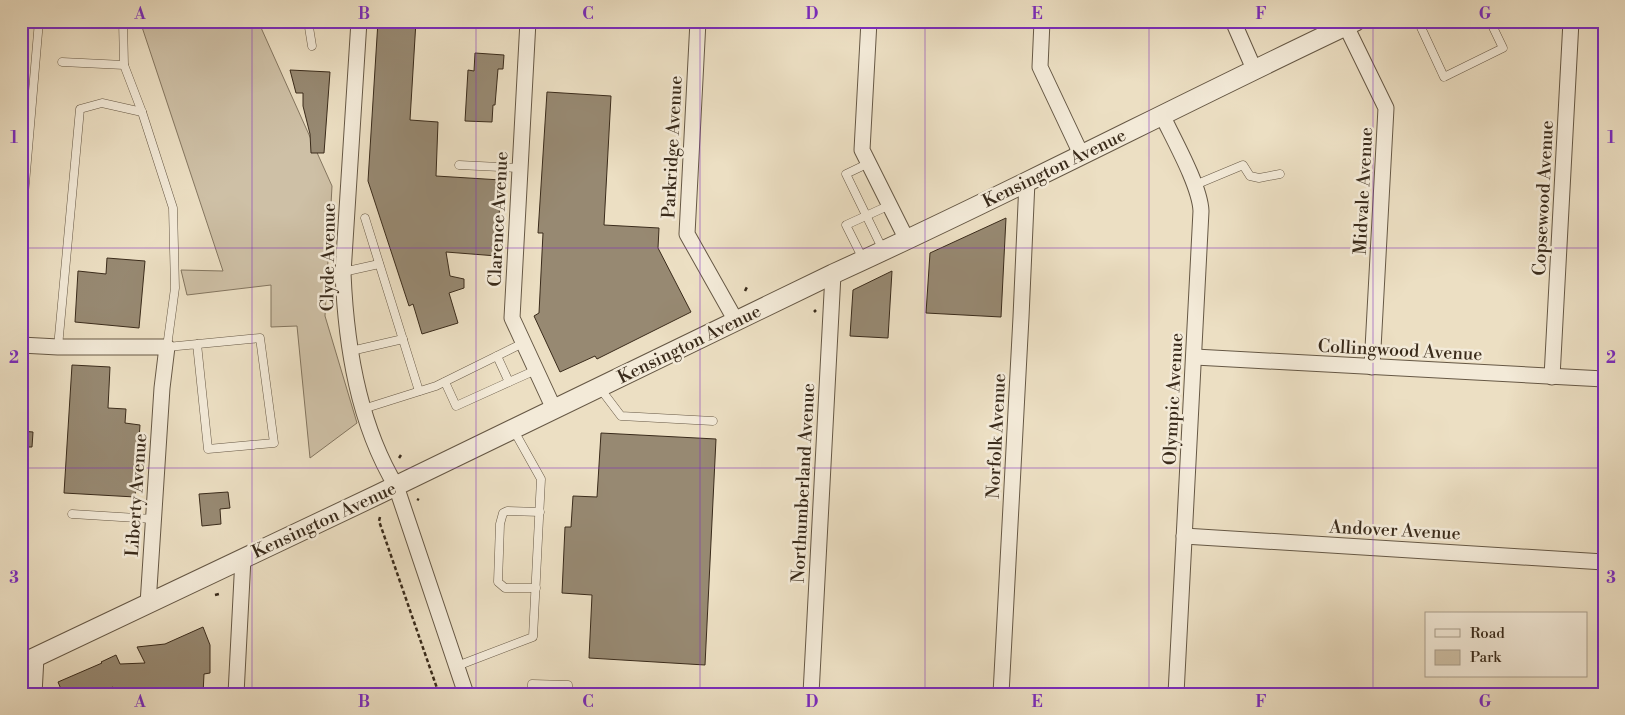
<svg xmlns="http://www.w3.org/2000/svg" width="1625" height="715" font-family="'Libre Bodoni',serif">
<rect width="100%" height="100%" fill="#ecdfc3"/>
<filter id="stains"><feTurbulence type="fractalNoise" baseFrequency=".004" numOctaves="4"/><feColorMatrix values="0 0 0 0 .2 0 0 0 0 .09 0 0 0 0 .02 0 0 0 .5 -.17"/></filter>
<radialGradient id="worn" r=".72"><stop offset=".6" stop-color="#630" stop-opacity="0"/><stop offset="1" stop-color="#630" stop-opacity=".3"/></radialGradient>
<!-- green -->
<polygon fill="#cec0a6" stroke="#847660" points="140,21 258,21 332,186 325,316 357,423 310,458 297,326 271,327 271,285 187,295 181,270 223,271"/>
<!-- building -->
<g fill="#978972" stroke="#3a2b1b">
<polygon points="378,21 416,21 410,120 438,122 436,176 501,180 497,256 446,252 450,276 464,279 464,288 449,293 458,323 422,334 413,304 409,306 368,181"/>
<polygon points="475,53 504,55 503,69 498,69 495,105 493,105 492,122 465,121 468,70 474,71"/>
<polygon points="290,70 330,72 324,153 311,153 310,134 303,106 303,93 296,93"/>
<polygon points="547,92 611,96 604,225 659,228 658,248 691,312 597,359 595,356 560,372 534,316 539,313 543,233 538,233"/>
<polygon points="1006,218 1001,317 926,313 930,253"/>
<polygon points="107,258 145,261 139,328 75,322 78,271 106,274"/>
<polygon points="892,271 888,338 850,336 853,290"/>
<polygon points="72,365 110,367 108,408 126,409 125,423 140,425 135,497 64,493"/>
<polygon points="21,431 33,432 32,447 21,447"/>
<polygon points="601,433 716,439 705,665 589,658 592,595 562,593 565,527 571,527 573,496 597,497"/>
<polygon points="228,492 230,508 220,509 221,524 202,526 199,494"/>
<polygon points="203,627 210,645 210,673 204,674 203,694 133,692 131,688 116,694 113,687 97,694 63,694 58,682 102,663 101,662 116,655 120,664 145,663 137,647 165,644"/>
</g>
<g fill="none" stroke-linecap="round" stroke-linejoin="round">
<!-- service casing -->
<g stroke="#665845" stroke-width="9">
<g id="service">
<polyline points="123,21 124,65 142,112 173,208 175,288 167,347 260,338 274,443 208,449 197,344"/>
<polyline points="308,21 312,46"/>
<polyline points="1418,21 1444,77 1503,48 1490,21"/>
<polyline points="62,62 124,65"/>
<polyline points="869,163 846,174 883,250"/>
<polyline points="459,165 520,168"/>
<polyline points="1195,185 1243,165 1250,176 1259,178 1280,174"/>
<polyline points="365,218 419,391"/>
<polyline points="21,230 39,21"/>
<polyline points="863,259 846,225 890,205"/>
<polyline points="343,272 379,264"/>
<polyline points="58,347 80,109 102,103 142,112"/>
<polyline points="351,351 403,339"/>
<polyline points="445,382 456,406 509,382 497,356"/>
<polyline points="509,382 536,370"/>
<polyline points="599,387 621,416 713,421"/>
<polyline points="363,409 436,386 523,343"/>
<polyline points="72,514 153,519"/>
<polyline points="536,588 505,588 498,582 500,524 503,513 507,511 540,512"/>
<polyline points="457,666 533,637 541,479 513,429"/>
<polyline points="532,694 532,684 568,685 568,694"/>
</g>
</g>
<!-- minor casing -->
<g stroke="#665845" stroke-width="17">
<g id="minor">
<path d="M359,21L343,273C346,346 358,423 396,486L466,694"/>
<polyline points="528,21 512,318 554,409"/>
<polyline points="698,21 687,234 736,321"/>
<polyline points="869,21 862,150 907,240"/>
<polyline points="1042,21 1040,67 1081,154"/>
<polyline points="1233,21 1254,69"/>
<polyline points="1346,26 1386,108 1372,367"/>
<path d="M1162,115C1174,140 1200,186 1201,211L1176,694"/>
<polyline points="21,345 58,347 167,347 162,388 148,604"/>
<polyline points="1195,357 1604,379"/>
<polyline points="1552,377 1571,21"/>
<polyline points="1184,536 1604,562"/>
<polyline points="34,694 36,657"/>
<polyline points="236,694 243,558"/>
<polyline points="811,694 833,274"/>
<polyline points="1001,694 1021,317 1027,181"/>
</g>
</g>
<!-- tertiary casing -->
<g stroke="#665845" stroke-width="21">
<path id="tertiary" d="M21,664L377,495L833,274C1009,194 1180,104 1356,21"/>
</g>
<!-- path -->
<g stroke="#3a2b1b" stroke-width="2.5" stroke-dasharray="4 2.5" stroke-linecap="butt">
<polyline points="745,291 747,287"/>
<polyline points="814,312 816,310"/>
<polyline points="399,458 401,455"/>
<polyline points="417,499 419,500"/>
<polyline points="380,517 379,521 439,694"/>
<polyline points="215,595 219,594"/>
</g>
<!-- service -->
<use href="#service" stroke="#f3ead8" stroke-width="8"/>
<!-- minor -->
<use href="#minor" stroke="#f3ead8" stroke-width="15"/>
<!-- tertiary -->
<use href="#tertiary" stroke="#f3ead8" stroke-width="19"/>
</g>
<!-- grid -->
<path fill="none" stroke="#7b2cbf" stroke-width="1" stroke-opacity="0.55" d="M252,21V694M476,21V694M700,21V694M925,21V694M1149,21V694M1373,21V694M21,248H1604M21,468H1604"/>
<g text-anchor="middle" stroke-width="5" stroke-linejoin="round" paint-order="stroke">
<!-- street labels -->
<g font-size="18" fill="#3a2b1b" stroke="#f3ead8">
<text transform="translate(672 147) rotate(-87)" y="6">Parkridge Avenue</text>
<text transform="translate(1054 168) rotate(-26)" y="6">Kensington Avenue</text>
<text transform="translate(1363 191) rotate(-87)" y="6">Midvale Avenue</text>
<text transform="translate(1543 198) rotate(-87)" y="6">Copsewood Avenue</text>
<text transform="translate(498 219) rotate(-87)" y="6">Clarence Avenue</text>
<text transform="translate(328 257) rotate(-89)" y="6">Clyde Avenue</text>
<text transform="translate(689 344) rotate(-26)" y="6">Kensington Avenue</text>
<text transform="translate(1400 350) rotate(3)" y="6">Collingwood Avenue</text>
<text transform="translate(1173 399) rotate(-87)" y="6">Olympic Avenue</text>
<text transform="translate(996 436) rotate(-87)" y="6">Norfolk Avenue</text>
<text transform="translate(803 483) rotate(-87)" y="6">Northumberland Avenue</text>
<text transform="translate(136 495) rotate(-86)" y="6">Liberty Avenue</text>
<text transform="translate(324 520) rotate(-25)" y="6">Kensington Avenue</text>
<text transform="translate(1395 530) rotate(3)" y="6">Andover Avenue</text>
</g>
</g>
<!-- margin -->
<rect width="1625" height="715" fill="none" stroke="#ecdfc3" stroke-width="55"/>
<!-- legend -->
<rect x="1425" y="612" width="162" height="65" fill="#f3ead8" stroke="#a99e8c"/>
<rect x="1435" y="629" width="25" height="8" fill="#f3ead8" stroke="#a99e8c"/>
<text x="1470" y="638" font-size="15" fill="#3a2b1b">Road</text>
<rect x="1435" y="650" width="25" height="15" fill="#cec0a6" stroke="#a99e8c"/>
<text x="1470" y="662" font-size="15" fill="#3a2b1b">Park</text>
<rect x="28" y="28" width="1570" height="660" fill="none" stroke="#7b2cbf" stroke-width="2"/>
<g font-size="16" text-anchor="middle" font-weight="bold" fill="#7b2cbf">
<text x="140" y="19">A</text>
<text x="364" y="19">B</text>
<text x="588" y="19">C</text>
<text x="812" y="19">D</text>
<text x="1037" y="19">E</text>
<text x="1261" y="19">F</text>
<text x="1485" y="19">G</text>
<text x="14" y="143">1</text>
<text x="1611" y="143">1</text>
<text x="14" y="363">2</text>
<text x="1611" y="363">2</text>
<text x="14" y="583">3</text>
<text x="1611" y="583">3</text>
<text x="140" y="707">A</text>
<text x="364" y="707">B</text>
<text x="588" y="707">C</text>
<text x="812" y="707">D</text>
<text x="1037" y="707">E</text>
<text x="1261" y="707">F</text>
<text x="1485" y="707">G</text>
</g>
<rect width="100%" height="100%" filter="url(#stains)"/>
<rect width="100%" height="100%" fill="url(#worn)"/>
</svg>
